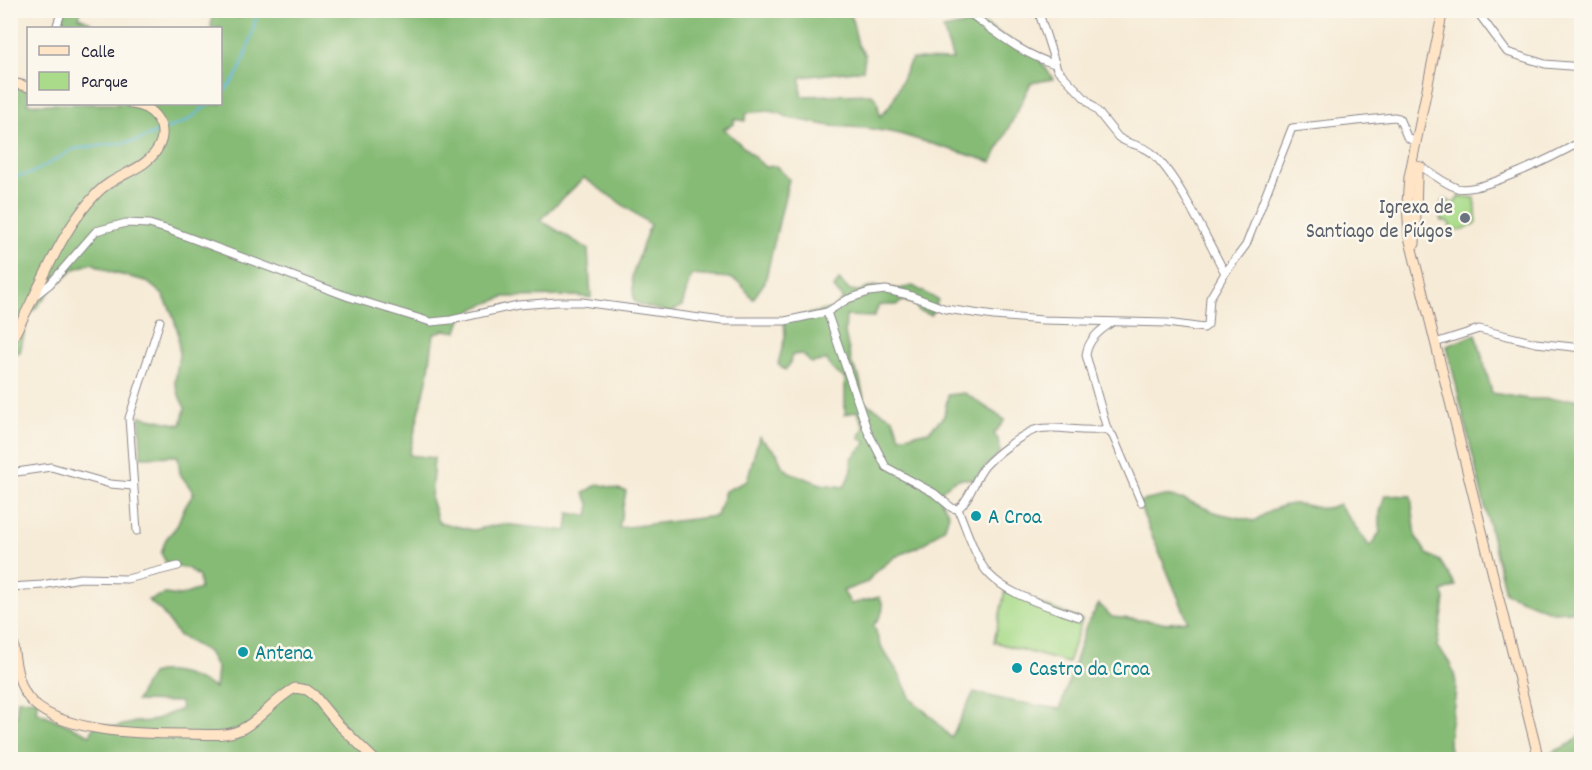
<svg xmlns="http://www.w3.org/2000/svg" width="1592" height="770" font-family="Dekko,sans-serif">
<rect width="100%" height="100%" fill="#fbf7ec"/>
<filter id="ink" filterUnits="userSpaceOnUse"><feTurbulence type="fractalNoise" baseFrequency=".0167" numOctaves="2"/><feDisplacementMap in="SourceGraphic" scale="12" xChannelSelector="R" yChannelSelector="G"/><feConvolveMatrix kernelMatrix="1 2 1 2 8 2 1 2 1" color-interpolation-filters="sRGB"/></filter>
<filter id="wash" filterUnits="userSpaceOnUse"><feTurbulence type="fractalNoise" baseFrequency=".008" numOctaves="4" result="noise"/><feDisplacementMap in="SourceGraphic" scale="24" xChannelSelector="R" yChannelSelector="G"/><feGaussianBlur stdDeviation="1.35" result="paint"/><feColorMatrix in="noise" values="0 0 0 0 0 0 0 0 0 0 0 0 0 0 0 0 0 1.4 0 .05"/><feComposite in="paint" operator="in"/></filter>
<g filter="url(#wash)">
<rect width="100%" height="100%" fill="#f6ebd7"/>
<!-- green -->
<g fill="#a9db8a" stroke="#667e62" stroke-width="1.5">
<polygon points="1459,196 1475,198 1477,223 1464,230 1451,230 1449,222 1442,221 1438,207 1445,199 1454,204"/>
<polygon points="1005,591 1082,620 1068,663 994,642"/>
</g>
<!-- forest -->
<g fill="#86bb76" stroke="#546e58" stroke-width="1.5">
<path d="M250,10H850L858,45L865,55L863,70L801,77V96L872,94L877,100L880,116C898,101 900,77 912,59L953,60L943,29L980,22L1038,57L1053,79L1031,83L992,162L896,133L865,128L831,126L789,118C776,109 761,111 747,113L745,121L734,119V124L724,129L765,167L776,166L789,179L765,282L753,299L740,283L730,278L691,275L682,306L670,313L640,305L634,301L632,276L650,224L584,178L540,220L588,249L591,298L576,296L504,297L478,307L461,319L457,332L444,330L434,334L428,376L409,455L434,458L431,499L438,522L473,530L502,524L567,531L569,513L588,516L590,505L584,493L598,484L626,491L619,528L717,516L725,491L747,481L759,437L777,453L782,466L791,473L821,484L844,487L852,470L851,459L867,442L859,438L864,427L857,411L845,415V379L832,369L827,360L811,363L802,354L792,355L790,364L785,370L778,364L785,337L784,320L834,308L843,299L834,288L839,280L849,290L859,291L875,286L899,289L913,286L938,300L931,315L918,311L916,304L903,301L896,305H879L874,317L846,316L845,333L852,365L859,376L865,403L893,418L900,437L929,431L944,416L948,395L965,393L1005,420L994,434L998,439L1000,452L973,480C956,476 950,482 938,495L949,514L945,527L924,544L895,557L873,574L868,582L843,591L851,604L879,597C887,609 881,616 873,626L875,628L880,645L899,674L911,699L934,719L951,738L974,692L1005,700L1060,709L1086,626L1099,604L1112,617L1169,623L1188,621L1138,502L1165,496L1186,500L1217,513L1254,521C1266,513 1278,505 1293,504C1312,503 1319,514 1339,504L1370,547L1380,532V512L1385,495L1411,496L1416,537L1427,554L1440,561L1456,586L1442,592L1445,599L1437,647C1470,680 1450,702 1449,741C1449,747 1451,753 1451,759H15L20,755C11,744 11,731 10,717L17,716V700L38,699L36,711L90,735L96,723L116,727L135,722L151,721L182,709L180,702L136,701L151,674C173,667 196,678 215,688L217,668L208,652L178,635L162,612L148,600L165,594L180,596L200,589L199,577L187,568L168,566L161,553L166,539L177,526L183,510L194,493L180,474L178,456L141,457L140,416L181,425L185,408L180,398L175,382L179,355L178,332L172,313L163,295L146,281L110,272L92,263L75,269L57,283L28,317L20,352L11,355L10,76L28,81V104H220V28H211L213,11H223L239,18Z"/>
<polygon points="65,11 81,11 79,17 90,22 89,28 59,28"/>
<polygon points="1476,334 1492,393 1528,399 1581,399 1581,610 1553,612 1505,593 1447,346"/>
<polygon points="1579,735 1581,735 1581,759 1548,759 1547,755 1572,743"/>
</g>
<g fill="none" stroke-linecap="round" stroke-linejoin="round">
<!-- stream -->
<g stroke="#68b9e3" stroke-width="2">
<path d="M220,95C245,75 250,39 258,10"/>
<polyline points="163,130 187,121 209,104"/>
<polyline points="10,178 32,173 74,149 137,141 158,132"/>
</g>
</g>
</g>
<g filter="url(#ink)">
<g fill="none" stroke-linecap="round" stroke-linejoin="round">
<!-- street casing -->
<g stroke="#8c8689" stroke-width="9">
<g id="street">
<path d="M965,10C993,30 1022,55 1055,64"/>
<path d="M1038,10L1057,69L1098,112L1118,137C1128,145 1141,144 1152,153C1180,179 1206,238 1225,273"/>
<polyline points="1476,10 1507,52 1545,64 1582,67"/>
<polyline points="56,28 62,10"/>
<path d="M1421,167C1432,173 1445,184 1457,188C1481,194 1559,154 1582,141"/>
<polyline points="36,295 50,284 96,231 126,223 149,224 169,230 349,297 431,322 451,320 518,305 557,302 582,302 722,321 785,321 827,312 848,299 869,292 886,290 909,295 946,309 994,316 1043,320 1167,323 1204,328 1208,325 1210,298 1225,273 1246,245 1292,128 1394,117 1399,118 1407,137 1416,143"/>
<path d="M827,312L868,432L886,467L934,493L952,508L958,509C971,498 974,479 985,466C995,455 1024,432 1038,429C1061,425 1084,434 1107,429"/>
<path d="M1111,323C1099,331 1088,340 1086,355L1107,429L1113,436L1141,502"/>
<polyline points="1435,343 1479,329 1536,343 1582,348"/>
<polyline points="10,473 51,467 110,484 133,486"/>
<path d="M958,509C966,528 972,548 982,565C999,594 1049,606 1079,617"/>
<polyline points="137,531 129,418 160,321"/>
<polyline points="10,587 42,585 80,578 127,579 178,566"/>
</g>
</g>
<!-- secondary casing -->
<g stroke="#8c8689" stroke-width="11">
<g id="secondary">
<polyline points="1443,10 1409,177 1407,203 1409,237 1539,760"/>
<polyline points="10,82 28,87"/>
<polyline points="1412,165 1421,167 1417,172 1417,178 1415,244"/>
<path d="M10,343C18,328 26,313 33,298C53,258 66,226 97,193C114,174 147,171 159,146C169,125 152,106 132,104"/>
<path d="M10,622C13,642 15,681 28,697C54,733 144,734 185,734C203,734 224,737 240,730C261,720 274,699 295,688L307,690L314,695L337,723L375,760"/>
</g>
</g>
<!-- street -->
<use href="#street" stroke="#fff" stroke-width="7"/>
<!-- secondary -->
<use href="#secondary" stroke="#ffe4c6" stroke-width="9"/>
</g>
</g>
<!-- markers -->
<circle fill="#6b7280" stroke="#fbf7ec" stroke-width="2" cx="1465" cy="218" r="6"/>
<g fill="#0f9aa8" stroke="#fbf7ec" stroke-width="2">
<circle cx="976" cy="516" r="6"/>
<circle cx="243" cy="652" r="6"/>
<circle cx="1017" cy="668" r="6"/>
</g>
<g text-anchor="middle" stroke-width="5" stroke-linejoin="round" paint-order="stroke">
<!-- worship labels -->
<g font-size="21" fill="#5b616d" stroke="#fbf7ec" text-anchor="end">
<text x="1453" y="213">Igrexa de<tspan x="1453" dy="24">Santiago de Piúgos</tspan></text>
</g>
<!-- culture labels -->
<g font-size="21" fill="#0d838f" stroke="#fbf7ec" text-anchor="start">
<text x="988" y="523">A Croa</text>
<text x="255" y="659">Antena</text>
<text x="1029" y="675">Castro da Croa</text>
</g>
</g>
<!-- margin -->
<rect width="1592" height="770" fill="none" stroke="#fbf7ec" stroke-width="36"/>
<!-- legend -->
<rect x="27" y="27" width="195" height="78" fill="#fbf7ec" stroke="#a4a2a5" stroke-width="1.5"/>
<rect x="39" y="46" width="30" height="9" fill="#ffe4c6" stroke="#a4a2a5" stroke-width="1.5"/>
<text x="81" y="57" font-size="18" fill="#22223b">Calle</text>
<rect x="39" y="72" width="30" height="18" fill="#a9db8a" stroke="#a4a2a5" stroke-width="1.5"/>
<text x="81" y="87" font-size="18" fill="#22223b">Parque</text>
</svg>
